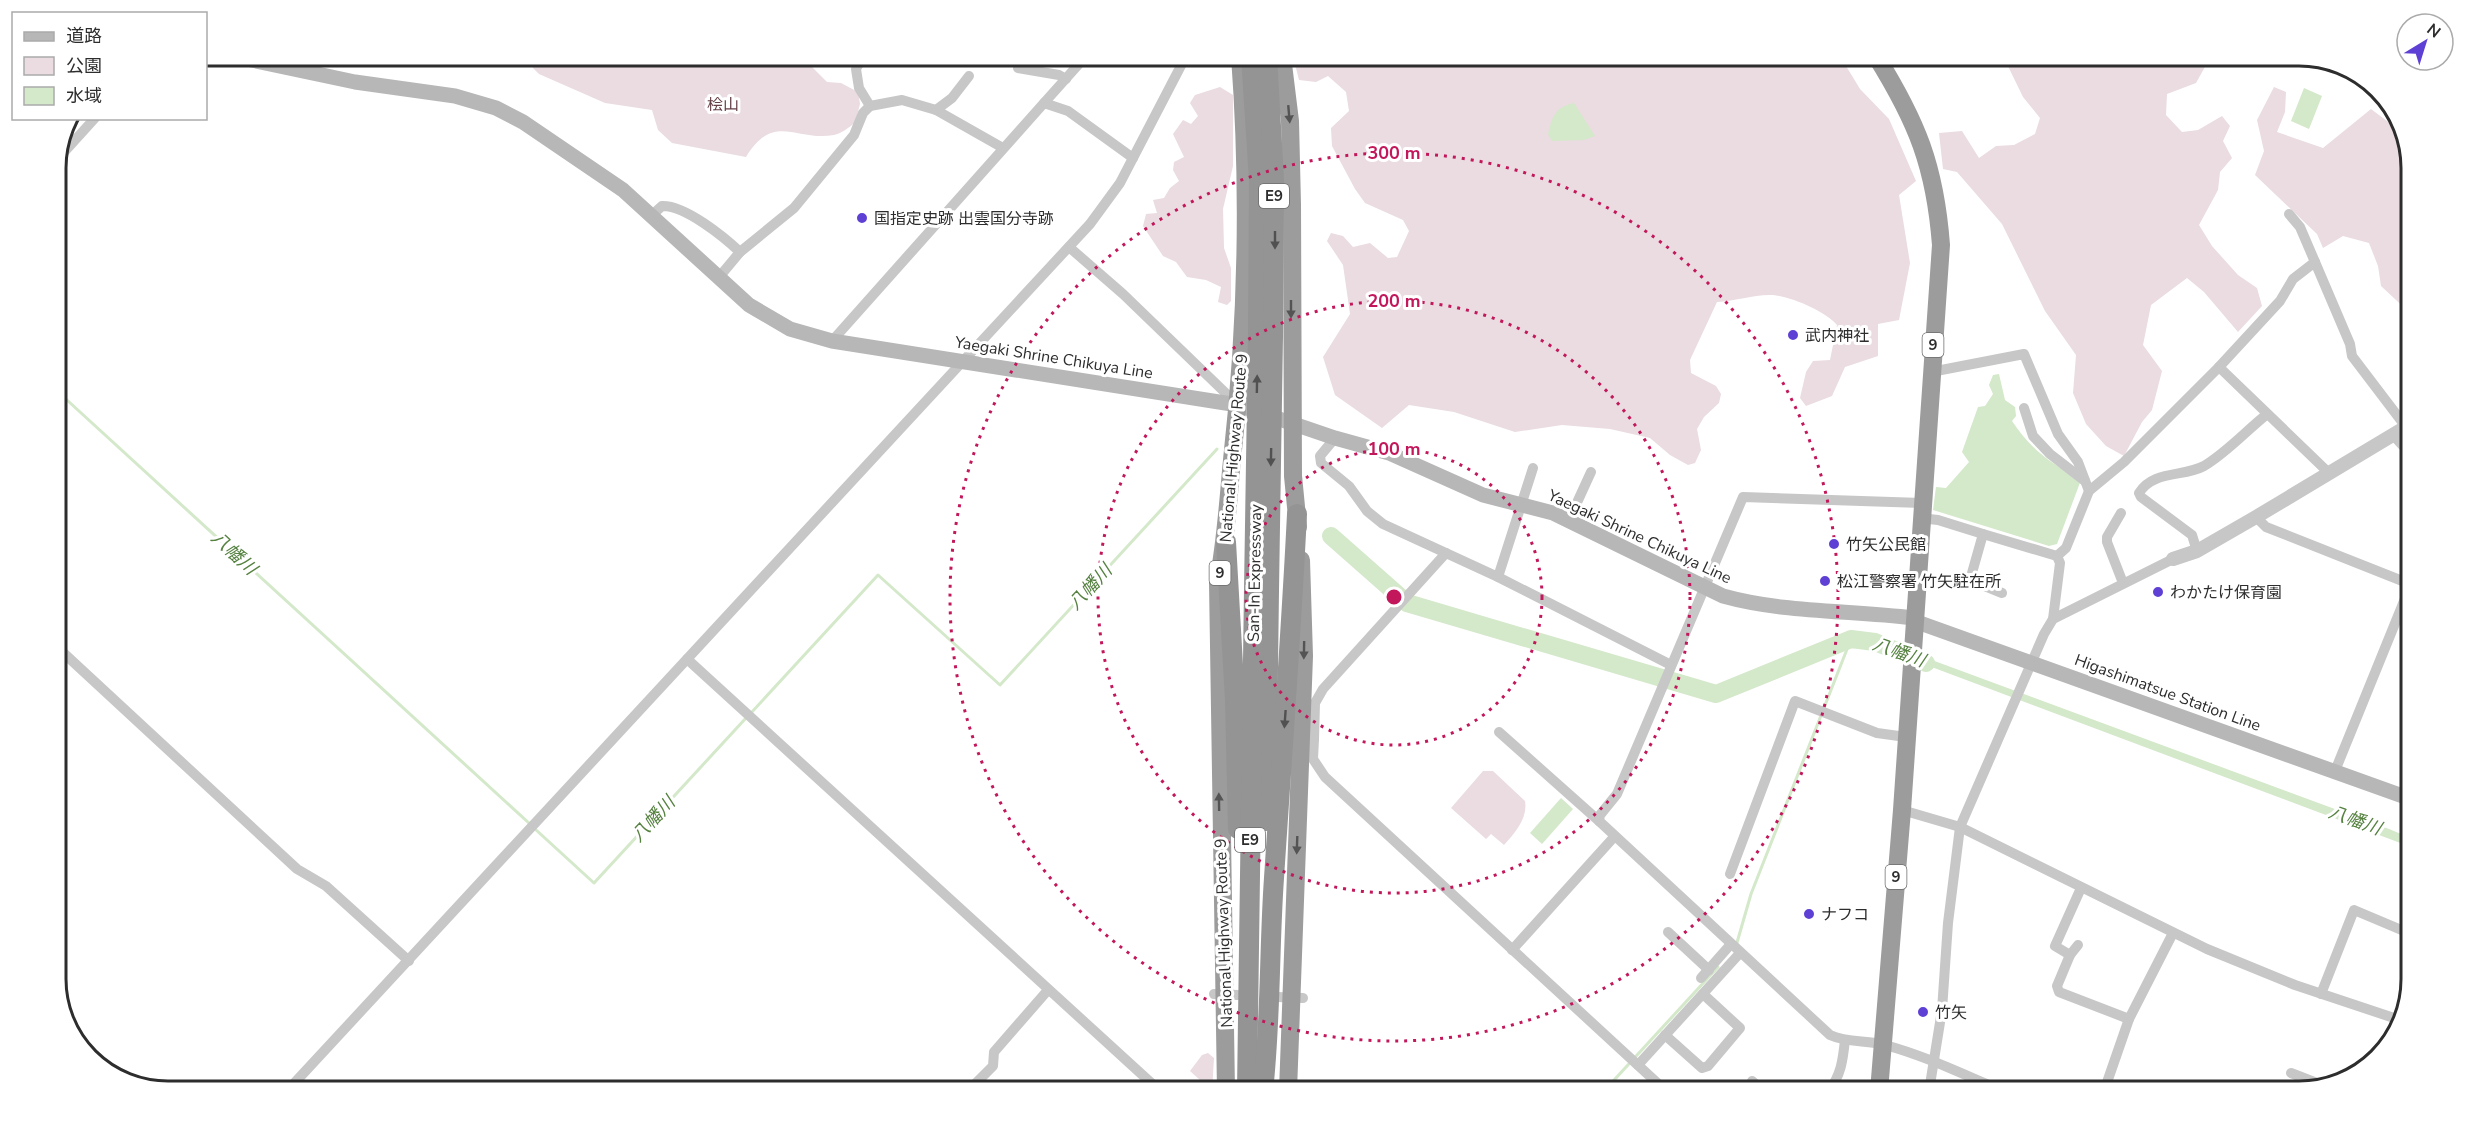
<svg xmlns="http://www.w3.org/2000/svg" width="2467" height="1147" font-family="'Nunito Sans','Noto Sans JP',sans-serif">
<rect width="100%" height="100%" fill="#fff"/>
<!-- green -->
<g fill="#eadce0">
<path d="M530,56H792L806,61L827,82L841,83L858,92L860,104L855,123C849,127 841,134 834,135C796,142 774,111 746,157L672,143L658,130L652,110L605,103L539,74L533,68Z"/>
<path d="M1293,56H1343L1360,60L1364,56H1840L1860,89L1889,119L1916,181L1899,195L1910,263L1899,320L1878,324V356L1845,367L1832,396L1806,406L1800,398L1806,372L1813,361L1830,360L1837,325C1826,311 1786,294 1769,295C1752,295 1736,301 1717,302L1690,360L1691,373L1716,386L1721,394L1719,403L1704,417L1697,429L1701,450L1695,463L1688,465L1670,455L1650,438L1610,429L1562,425L1515,432L1454,412L1409,405L1382,428L1335,395L1323,357L1350,314L1343,265L1327,241L1331,233L1343,236L1353,247L1370,243L1388,258L1397,257L1409,231L1403,220L1365,203L1355,189L1332,146L1331,128L1349,111L1346,92L1328,76L1316,82L1299,80Z"/>
<polygon points="1991,56 2211,56 2196,83 2167,94 2166,115 2182,132 2198,130 2222,116 2230,126 2223,141 2232,158 2220,172 2218,190 2199,225 2212,246 2238,275 2257,288 2262,306 2238,332 2204,292 2187,278 2151,305 2143,345 2162,371 2152,410 2142,422 2124,456 2106,446 2086,424 2073,393 2076,355 2045,311 2002,224 1957,172 1943,169 1939,133 1962,131 1979,158 1996,146 2014,145 2035,134 2040,118 2023,97 2005,60 1992,58"/>
<polygon points="1220,87 1233,95 1233,166 1223,209 1224,248 1231,268 1231,301 1227,305 1218,302 1221,287 1206,280 1187,277 1176,262 1163,256 1143,226 1146,214 1157,213 1153,200 1164,198 1170,188 1179,181 1173,170 1174,162 1184,157 1173,134 1183,120 1191,124 1198,116 1190,103 1195,95"/>
<polygon points="2274,87 2286,92 2285,112 2277,132 2323,148 2371,109 2395,127 2411,161 2411,314 2381,286 2378,266 2369,243 2343,236 2323,248 2317,234 2255,175 2264,151 2257,120"/>
<path d="M1483,771H1493L1525,801C1528,818 1515,833 1504,845L1491,834L1486,839L1451,808Z"/>
<polygon points="1208,1053 1214,1058 1212,1091 1190,1071 1202,1055"/>
</g>
<!-- water -->
<g fill="#d4e8ca">
<polygon points="2304,88 2322,96 2309,129 2291,121"/>
<path d="M1574,103L1595,136L1584,140L1552,141L1548,134C1552,117 1555,107 1574,103Z"/>
<path d="M1999,374L2005,400L2015,407L2016,416L2012,421C2032,451 2051,463 2081,480L2057,544L2049,546L1933,510L1936,487L1946,488L1969,462L1962,452L1978,407L1985,406L1993,394L1989,385L1993,375Z"/>
<polygon points="1921,656 2389,829 2411,838 2411,847 1921,663"/>
<polygon points="1561,798 1573,809 1542,844 1530,833"/>
</g>
<g fill="none" stroke-linecap="round" stroke-linejoin="round">
<!-- stream -->
<g stroke="#d4e8ca" stroke-width="3">
<polyline points="56,390 530,824"/>
<polyline points="751,713 878,575 1000,685 1217,449"/>
<polyline points="535,829 594,883 746,718"/>
<polyline points="1736,946 1751,894 1851,639"/>
<polyline points="1604,1091 1718,967"/>
</g>
<!-- river -->
<polyline stroke="#d4e8ca" stroke-width="18" points="1331,536 1407,603 1716,694 1851,639 1875,642 1926,663"/>
<!-- minor -->
<g stroke="#c7c7c7" stroke-width="10">
<polyline points="863,56 856,69 859,88 870,106 902,100 936,110 1003,148"/>
<polyline points="1018,68 1059,75 1066,79"/>
<polyline points="1044,103 1078,65 1083,56"/>
<polyline points="936,110 952,98 969,76"/>
<polyline points="56,161 95,118"/>
<polyline points="2289,214 2300,227 2315,262"/>
<path d="M652,215L662,206C685,205 724,237 740,252"/>
<polyline points="1069,247 1123,294 1238,405"/>
<polyline points="720,276 740,252 794,208 854,135 863,113 870,106"/>
<polyline points="832,341 1044,103 1068,111 1133,158"/>
<polyline points="1931,372 2024,354 2058,434 2078,462 2089,491"/>
<polyline points="2024,408 2033,436 2050,454 2085,481"/>
<polyline points="2393,435 2403,446 2411,449"/>
<polyline points="1335,438 1320,456 1321,463 1349,486 1367,511 1383,524 1498,577 1671,665"/>
<polyline points="2330,474 2219,367 2280,301 2293,279 2315,262 2350,344 2352,356 2406,427"/>
<path d="M1922,503L1743,497L1617,794L1600,815L1599,821L1830,1035C1847,1043 1867,1040 1885,1045C1926,1056 1964,1075 2003,1091"/>
<polyline points="2121,513 2107,537 2107,542 2123,583"/>
<polyline points="2256,517 2266,527 2410,584"/>
<polyline points="1920,518 1938,520 1983,534"/>
<polyline points="1569,520 1591,472"/>
<path d="M2197,551L2192,535L2141,497L2139,493C2153,470 2184,477 2204,466C2226,453 2246,431 2266,415"/>
<polyline points="1498,577 1533,468"/>
<polyline points="2002,593 1970,580 1983,534 2057,556"/>
<polyline points="2053,619 2060,563 2057,556 2066,548 2089,491 2124,462 2219,367"/>
<polyline points="56,646 297,869 326,886 409,961"/>
<polyline points="687,659 1160,1091"/>
<polyline points="1499,732 1599,821"/>
<polyline points="1308,739 1314,739 1315,703 1323,689 1446,553"/>
<polyline points="1314,739 1313,759 1325,777 1666,1091"/>
<polyline points="2335,771 2411,584"/>
<polyline points="1902,810 1960,827 2207,949 2295,985 2403,1021"/>
<polyline points="1730,874 1795,701 1877,733 1906,737"/>
<polyline points="1668,932 1709,970"/>
<polyline points="2078,945 2070,955 2057,986 2059,992 2129,1019 2173,933"/>
<polyline points="1512,950 1614,837"/>
<polyline points="2070,955 2055,946 2081,888"/>
<polyline points="1701,978 1731,944"/>
<polyline points="1214,994 1238,995"/>
<polyline points="2321,994 2354,910 2411,934"/>
<polyline points="1277,997 1303,998"/>
<polyline points="1665,1035 1702,1068 1708,1066 1740,1028 1703,994"/>
<polyline points="1638,1065 1740,953"/>
<polyline points="2291,1073 2322,1085"/>
<polyline points="1752,1081 1763,1091"/>
<polyline points="287,1091 1090,224 1120,183 1186,56"/>
<polyline points="968,1091 993,1066 994,1052 1048,990"/>
<path d="M1828,1091C1841,1077 1843,1059 1845,1040"/>
<polyline points="1929,1091 1942,1010 1948,923 1960,827 2044,634 2053,619 2173,559"/>
<polyline points="2104,1091 2129,1019"/>
</g>
<!-- tertiary -->
<polyline stroke="#c7c7c7" stroke-width="14" points="2173,559 2197,551 2256,517 2411,424"/>
<!-- secondary -->
<path stroke="#b7b7b7" stroke-width="15" d="M233,56L355,82L455,96L496,108L523,122L623,190L749,305L790,329L832,341L1238,405L1335,438L1389,453L1483,495L1553,513L1723,596C1784,613 1850,610 1913,618L1920,623L2411,799"/>
<!-- trunk -->
<g stroke="#9c9c9c" stroke-width="18">
<polyline points="1282,56 1290,121 1292,205 1293,476 1298,527"/>
<path d="M1876,56C1917,122 1935,166 1941,245L1902,810L1879,1091"/>
<path d="M1226,1091L1218,582C1226,541 1228,501 1232,460C1247,325 1250,191 1240,56"/>
<polyline points="1288,1091 1304,656 1301,560"/>
</g>
<!-- motorway -->
<g stroke="#949494" stroke-width="20">
<polyline points="1251,56 1259,180 1258,336"/>
<polyline points="1267,56 1274,179 1273,336"/>
<polyline points="1226,542 1235,700 1238,829"/>
<polyline points="1266,821 1269,590"/>
<polyline points="1247,1091 1254,589"/>
<path d="M1263,1091C1271,1020 1269,949 1274,878C1282,756 1291,635 1297,514"/>
</g>
<!-- motorway-bridge -->
<g stroke="#949494" stroke-width="20">
<polyline points="1254,589 1258,336"/>
<polyline points="1269,590 1273,336"/>
</g>
</g>
<!-- one-way arrows -->
<defs><path id="oneway-solid" d="M-6-.8H1V-3.2L6.5 0L1 3.2V.8H-6Z" transform="scale(1.5)"/></defs>
<g fill="#545454">
<use href="#oneway-solid" transform="translate(1289 114) rotate(85)"/>
<use href="#oneway-solid" transform="translate(1291 309) rotate(90)"/>
<use href="#oneway-solid" transform="translate(1304 650) rotate(91)"/>
<use href="#oneway-solid" transform="translate(1219 802) rotate(-91)"/>
<use href="#oneway-solid" transform="translate(1297 845) rotate(92)"/>
</g>
<g fill="#515151">
<use href="#oneway-solid" transform="translate(1275 240) rotate(90)"/>
<use href="#oneway-solid" transform="translate(1257 384) rotate(-89)"/>
<use href="#oneway-solid" transform="translate(1271 457) rotate(91)"/>
<use href="#oneway-solid" transform="translate(1285 719) rotate(94)"/>
</g>
<!-- distance rings -->
<g fill="none" stroke="#c2185b" stroke-width="3" stroke-dasharray="3 6">
<circle cx="1394" cy="597" r="148"/>
<circle cx="1394" cy="597" r="296"/>
<circle cx="1394" cy="597" r="444"/>
</g>
<!-- markers -->
<g fill="#5f40d4" stroke="#fff" stroke-width="2">
<circle cx="862" cy="218" r="6"/>
<circle cx="1793" cy="335" r="6"/>
<circle cx="1834" cy="544" r="6"/>
<circle cx="1825" cy="581" r="6"/>
<circle cx="2158" cy="592" r="6"/>
<circle cx="1809" cy="914" r="6"/>
<circle cx="1923" cy="1012" r="6"/>
</g>
<g text-anchor="middle" stroke-width="6" stroke-linejoin="round" paint-order="stroke">
<!-- shield labels -->
<g fill="#fff" stroke="#6c6c6c" stroke-width="1.5">
<rect x="1259" y="184" width="30" height="24" rx="4.5"/>
<rect x="1922.5" y="333" width="21" height="24" rx="4.5"/>
<rect x="1209.5" y="561" width="21" height="24" rx="4.5"/>
<rect x="1235" y="828" width="30" height="24" rx="4.5"/>
<rect x="1885.5" y="865" width="21" height="24" rx="4.5"/>
</g>
<g font-size="15" font-weight="bold" fill="#2d2d2d">
<text x="1274" y="201">E9</text>
<text x="1933" y="350">9</text>
<text x="1220" y="578">9</text>
<text x="1250" y="845">E9</text>
<text x="1896" y="882">9</text>
</g>
<!-- park labels -->
<g font-size="16" fill="#653f46" stroke="#fff">
<text x="723" y="110">桧山</text>
</g>
<!-- poi labels -->
<g font-size="16" fill="#2d2d2d" stroke="#fff" text-anchor="start">
<text x="874" y="224">国指定史跡 出雲国分寺跡</text>
<text x="1805" y="341">武内神社</text>
<text x="1846" y="550">竹矢公民館</text>
<text x="1837" y="587">松江警察署 竹矢駐在所</text>
<text x="2170" y="598">わかたけ保育園</text>
<text x="1821" y="920">ナフコ</text>
<text x="1935" y="1018">竹矢</text>
</g>
<!-- street labels -->
<g font-size="16" fill="#2d2d2d" stroke="#fff">
<text transform="translate(1054 357) rotate(9)" y="6">Yaegaki Shrine Chikuya Line</text>
<text transform="translate(1233 448) rotate(-85)" y="6">National Highway Route 9</text>
<text transform="translate(1640 536) rotate(25)" y="6">Yaegaki Shrine Chikuya Line</text>
<text transform="translate(1254 573) rotate(-89)" y="6">San-In Expressway</text>
<text transform="translate(2168 692) rotate(20)" y="6">Higashimatsue Station Line</text>
<text transform="translate(1223 933) rotate(-92)" y="6">National Highway Route 9</text>
</g>
<!-- water labels -->
<g font-size="18" font-style="italic" fill="#558240" stroke="#fff">
<text transform="translate(234 553) rotate(43)" y="6">八幡川</text>
<text transform="translate(1090 587) rotate(-47)" y="6">八幡川</text>
<text transform="translate(1899 652) rotate(20)" y="6">八幡川</text>
<text transform="translate(653 819) rotate(-47)" y="6">八幡川</text>
<text transform="translate(2355 820) rotate(20)" y="6">八幡川</text>
</g>
</g>
<!-- crop -->
<path d="M0 0H2467V1147H0ZM168 66H2299A102 102 0 0 1 2401 168V979A102 102 0 0 1 2299 1081H168A102 102 0 0 1 66 979V168A102 102 0 0 1 168 66Z" fill="#fff" fill-rule="evenodd"/>
<path fill="none" stroke="#2d2d2d" stroke-width="3" d="M168 66H2299A102 102 0 0 1 2401 168V979A102 102 0 0 1 2299 1081H168A102 102 0 0 1 66 979V168A102 102 0 0 1 168 66Z"/>
<circle cx="1394" cy="597" r="9" fill="#c2185b" stroke="#fff" stroke-width="3"/>
<g font-size="18" text-anchor="middle" font-weight="bold" fill="#c2185b" stroke="#fff" stroke-width="6" stroke-linejoin="round" paint-order="stroke">
<text x="1394" y="159">300 m</text>
<text x="1394" y="307">200 m</text>
<text x="1394" y="455">100 m</text>
</g>
<!-- legend -->
<rect x="12" y="12" width="195" height="108" fill="#ffffff" stroke="#ababab" stroke-width="1.5"/>
<rect x="24" y="32" width="30" height="9" fill="#b7b7b7" stroke="#ababab" stroke-width="1.5"/>
<text x="66" y="42" font-size="18" fill="#2d2d2d">道路</text>
<rect x="24" y="57" width="30" height="18" fill="#eadce0" stroke="#ababab" stroke-width="1.5"/>
<text x="66" y="72" font-size="18" fill="#2d2d2d">公園</text>
<rect x="24" y="87" width="30" height="18" fill="#d4e8ca" stroke="#ababab" stroke-width="1.5"/>
<text x="66" y="102" font-size="18" fill="#2d2d2d">水域</text>
<!-- north arrow -->
<g transform="translate(2425 42) rotate(38)"><circle r="28" fill="#ffffff" stroke="#ababab" stroke-width="1.5"/>
<path d="M0-4.5L10 22L0 15L-10 22Z" fill="#5f40d4"/>
<text y="-9" font-size="16" font-weight="bold" text-anchor="middle" fill="#2d2d2d">N</text>
</g>
</svg>
